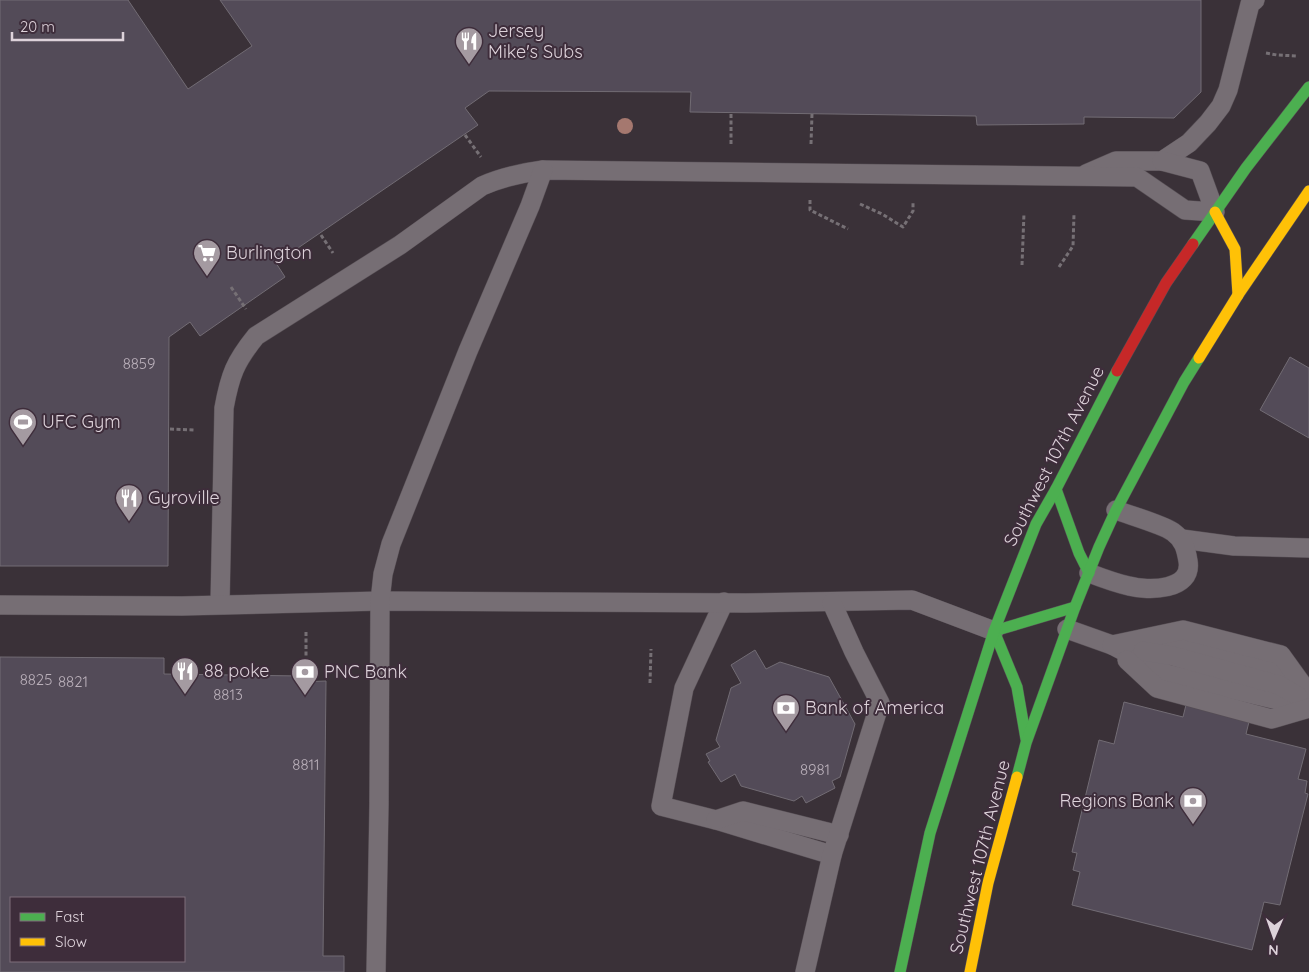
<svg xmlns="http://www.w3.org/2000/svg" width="1309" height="972" font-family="Quicksand,sans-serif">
<rect width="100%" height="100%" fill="#3a3138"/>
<!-- building -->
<g fill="#534b58" stroke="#726c74" fill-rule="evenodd">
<polygon points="0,0 128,0 188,89 252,46 220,0 1201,0 1201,92 1174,118 1084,117 1084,124 977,125 976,116 690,112 691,92 489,91 465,108 478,125 276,263 285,277 200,336 190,322 169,337 168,566 0,566"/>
<polygon points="1290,357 1309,368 1309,438 1260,410"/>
<polygon points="1205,628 1268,644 1246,734 1306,749 1298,779 1307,781 1305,793 1308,794 1280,905 1264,902 1252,950 1072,905 1080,872 1073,870 1077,853 1072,852 1099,740 1114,744 1124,702 1183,717"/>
<polygon points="755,650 766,669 780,662 829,677 855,724 840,777 832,781 835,788 806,803 802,796 794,801 741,786 735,774 721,782 708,762 710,761 706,754 720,747 716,740 731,688 741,683 731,665"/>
<path d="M0,657L164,658V674L301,676V682L326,681L323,956H344V972H0ZM11,898H184V961H11Z"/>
</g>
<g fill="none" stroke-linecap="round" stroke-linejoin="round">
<!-- lane casing -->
<g stroke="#564e54" stroke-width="20">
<g id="lane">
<polyline points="1086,174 1116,161 1162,161 1189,143 1208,123 1221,106 1228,90 1250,4 1255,0"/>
<polyline points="1182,539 1234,546 1309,548"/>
<path d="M1089,573C1102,578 1115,583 1129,586C1148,591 1193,591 1188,561C1186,549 1184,540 1173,532C1164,525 1129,515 1116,510"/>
<polyline points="724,602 684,688 661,806 716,820 832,855"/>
<path d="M220,604L224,408C230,375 235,362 256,336L400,245L482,186C502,177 521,173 543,170L1137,177L1185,210L1215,212L1200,171L1162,161"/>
<polyline points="0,605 182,606 380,601 746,603 912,600 994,631"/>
<polyline points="1067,629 1112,645 1167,674 1277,700 1309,705"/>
<polyline points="1156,643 1173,642 1281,670 1294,683"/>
<polyline points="1112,645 1183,630 1281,655 1309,694"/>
<polyline points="1143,651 1173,656 1279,685 1298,696"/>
<polyline points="1127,660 1157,688 1272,719 1309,708"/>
<polyline points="716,820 743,811 839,835"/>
<polyline points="376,972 379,804 380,601 383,574 391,544 468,351 530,206 543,170"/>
<polyline points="805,972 832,855 880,703 854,652 832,603"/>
</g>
</g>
<!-- fast casing -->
<g stroke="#564e54" stroke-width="12">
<g id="fast">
<polyline points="1193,244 1246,168 1309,87"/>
<polyline points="1056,489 1079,553 1089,573"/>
<polyline points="1026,739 1017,687 994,631 1075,607"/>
<polyline points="1017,777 1026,743 1075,607 1099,547 1116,510 1184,382 1199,358"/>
<polyline points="900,972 930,833 994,631 1036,524 1056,489 1117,371"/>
</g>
</g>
<!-- slow casing -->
<g stroke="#564e54" stroke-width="12">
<g id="slow">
<polyline points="1215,212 1235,249 1238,295"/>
<polyline points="1199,358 1238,295 1309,191"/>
<polyline points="970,972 988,883 1017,777"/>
</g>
</g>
<!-- jam casing -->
<g stroke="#564e54" stroke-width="12">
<polyline id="jam" points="1117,371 1166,283 1193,244"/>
</g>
<!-- path -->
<g stroke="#767075" stroke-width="3" stroke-dasharray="4 2.5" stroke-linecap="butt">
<polyline points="1266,53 1277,55 1297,56"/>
<polyline points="731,114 731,144"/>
<polyline points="465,135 481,157"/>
<polyline points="811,144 812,114"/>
<polyline points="810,200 810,210 848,229"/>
<polyline points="860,204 882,214 903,227 913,211 913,203"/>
<polyline points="321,235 333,253"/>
<polyline points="1022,265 1024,213"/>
<polyline points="1059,267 1073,246 1074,214"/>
<polyline points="231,287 246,309"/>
<polyline points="170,429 194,430"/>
<polyline points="306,632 306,659"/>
<polyline points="650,683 651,649"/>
</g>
<!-- lane -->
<use href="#lane" stroke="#766e74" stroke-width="19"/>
<!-- fast -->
<use href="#fast" stroke="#4caf50" stroke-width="11"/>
<!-- slow -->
<use href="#slow" stroke="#ffc107" stroke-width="11"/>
<!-- jam -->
<use href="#jam" stroke="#c62828" stroke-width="11"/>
</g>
<!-- trees -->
<circle fill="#a5786f" cx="625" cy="126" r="8"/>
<!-- icons -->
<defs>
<g id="restaurant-pin" transform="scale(1.4375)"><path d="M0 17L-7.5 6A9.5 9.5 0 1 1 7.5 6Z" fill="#a49aa1" stroke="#3e2d3b"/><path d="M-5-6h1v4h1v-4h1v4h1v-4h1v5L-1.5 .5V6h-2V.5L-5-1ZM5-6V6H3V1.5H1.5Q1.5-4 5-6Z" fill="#fff"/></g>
<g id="supermarket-pin" transform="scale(1.4375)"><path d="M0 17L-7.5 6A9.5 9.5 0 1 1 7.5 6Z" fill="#a49aa1" stroke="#3e2d3b"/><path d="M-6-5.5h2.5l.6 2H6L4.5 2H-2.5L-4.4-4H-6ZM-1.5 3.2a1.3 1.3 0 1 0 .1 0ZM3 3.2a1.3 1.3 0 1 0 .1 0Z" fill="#fff"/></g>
<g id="stadium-pin" transform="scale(1.4375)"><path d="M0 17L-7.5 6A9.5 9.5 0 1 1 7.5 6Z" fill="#a49aa1" stroke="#3e2d3b"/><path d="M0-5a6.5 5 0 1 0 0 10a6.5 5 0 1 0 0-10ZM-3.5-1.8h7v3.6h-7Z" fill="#fff"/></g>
<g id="bank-pin" transform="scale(1.4375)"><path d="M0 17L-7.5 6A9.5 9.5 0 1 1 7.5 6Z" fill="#a49aa1" stroke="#3e2d3b"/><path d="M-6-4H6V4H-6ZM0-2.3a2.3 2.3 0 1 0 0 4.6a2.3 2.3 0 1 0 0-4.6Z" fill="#fff"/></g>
</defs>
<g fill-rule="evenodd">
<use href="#restaurant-pin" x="469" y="41"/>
<use href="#supermarket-pin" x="207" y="253"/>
<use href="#stadium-pin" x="23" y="422"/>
<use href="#restaurant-pin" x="129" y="498"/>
<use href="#restaurant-pin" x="185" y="671"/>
<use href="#bank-pin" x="305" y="672"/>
<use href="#bank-pin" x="786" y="708"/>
<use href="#bank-pin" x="1193" y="801"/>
</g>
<g text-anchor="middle" stroke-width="4" stroke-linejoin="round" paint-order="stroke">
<!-- number labels -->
<g font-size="15" fill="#bab0ba">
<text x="139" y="369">8859</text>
<text x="36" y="685">8825</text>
<text x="73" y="687">8821</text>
<text x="228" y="700">8813</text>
<text x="306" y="770">8811</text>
<text x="815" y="775">8981</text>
</g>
<!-- poi labels -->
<g font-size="18" fill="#ddd2da" stroke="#3e2d3b" text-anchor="start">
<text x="488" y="37">Jersey<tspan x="488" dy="21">Mike's Subs</tspan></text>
<text x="226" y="259">Burlington</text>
<text x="42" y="428">UFC Gym</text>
<text x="148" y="504">Gyroville</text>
<text x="204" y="677">88 poke</text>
<text x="324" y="678">PNC Bank</text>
<text x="805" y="714">Bank of America</text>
<text x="1174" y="807" text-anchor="end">Regions Bank</text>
</g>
<!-- street labels -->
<g font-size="18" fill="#ddd2da" stroke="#3e2d3b">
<text transform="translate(1054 456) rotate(-63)" y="6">Southwest 107th Avenue</text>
<text transform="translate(980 857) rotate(-76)" y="6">Southwest 107th Avenue</text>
</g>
</g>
<!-- legend -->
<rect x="10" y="897" width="175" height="65" fill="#3e2d3b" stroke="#7e6f7b"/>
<rect x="20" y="913" width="25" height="8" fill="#4caf50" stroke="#7e6f7b"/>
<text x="55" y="922" font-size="15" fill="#ddd2da">Fast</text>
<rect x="20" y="938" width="25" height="8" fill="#ffc107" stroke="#7e6f7b"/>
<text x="55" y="947" font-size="15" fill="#ddd2da">Slow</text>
<!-- north arrow -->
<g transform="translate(1274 937) rotate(182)" stroke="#3e2d3b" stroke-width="4" paint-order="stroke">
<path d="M0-4L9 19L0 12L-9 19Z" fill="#ddd2da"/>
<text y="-8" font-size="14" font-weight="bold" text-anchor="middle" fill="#ddd2da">N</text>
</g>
<!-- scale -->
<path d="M12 32v8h111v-8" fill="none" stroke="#ddd2da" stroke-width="2.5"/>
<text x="20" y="32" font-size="15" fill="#ddd2da" stroke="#3e2d3b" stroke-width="4" paint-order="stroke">20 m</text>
</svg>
